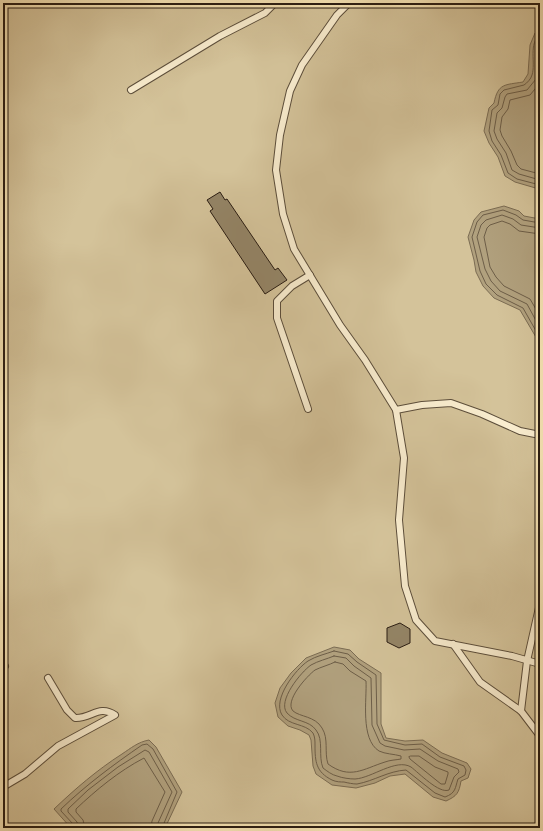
<svg xmlns="http://www.w3.org/2000/svg" width="543" height="831" font-family="'IM FELL English',serif">
<rect width="100%" height="100%" fill="#f7e5b6"/>
<filter id="stains"><feTurbulence type="fractalNoise" baseFrequency=".005" numOctaves="4"/><feColorMatrix values="0 0 0 0 .2 0 0 0 0 .09 0 0 0 0 .02 0 0 0 .5 -.17"/></filter>
<radialGradient id="worn" r=".72"><stop offset=".6" stop-color="#630" stop-opacity="0"/><stop offset="1" stop-color="#630" stop-opacity=".3"/></radialGradient>
<!-- green -->
<rect fill="#d4c39a" stroke="#7e7056" x="3" y="3" width="537" height="825"/>
<!-- water -->
<g fill="#b1a17e" stroke="#7b6c53">
<path d="M540,31V191L539,189L515,182L505,176L498,157L489,143L484,131L489,108L494,103C498,83 505,85 523,82L528,74L530,45L535,33Z"/>
<polygon points="504,206 519,211 524,216 540,219 540,344 520,310 494,298 483,286 476,272 474,260 468,237 474,220 481,212"/>
<path d="M334,647L350,650L359,659L381,673V724L386,738L405,741L423,740L442,753L467,763L471,769L468,778L461,781C459,793 457,796 446,801L433,797L405,774L390,776L375,783L356,788L332,785L316,774L313,766L311,740L309,735L300,730L288,726L278,717L275,703L280,688L291,673L306,658Z"/>
<path d="M149,740L156,747L182,792L165,828H71L54,809C75,789 97,770 122,754C131,748 138,742 149,740Z"/>
</g>
<g fill="none" stroke-linecap="round" stroke-linejoin="round">
<!-- shore -->
<g stroke="#6d5e48" stroke-width="1">
<path d="M540,35C528,43 536,63 532,75C531,79 527,83 524,85L504,90L500,94L498,105L492,110L489,131L492,141L501,155L508,173L517,179L540,185"/>
<polyline points="540,43 536,79 527,90 507,94 505,97 502,108 497,113 494,131 497,139 506,153 512,170 519,174 540,180"/>
<polyline points="540,83 530,95 510,100 508,109 502,117 500,130 502,136 511,151 517,165 521,169 540,174"/>
<polyline points="540,223 523,220 516,215 503,210 483,215 477,222 472,237 480,271 486,284 497,295 523,308 540,338"/>
<polyline points="540,228 521,225 513,219 502,215 486,220 481,225 477,237 485,269 491,281 500,291 527,304 540,328"/>
<polyline points="540,234 519,231 510,224 502,221 490,225 487,228 484,237 490,267 496,277 504,286 530,299 540,316"/>
<path d="M334,651L348,654L357,662L376,675L377,724L384,740L405,745L422,744L440,757L464,766L466,770L465,775L458,779C455,788 456,793 445,797L435,793L406,770C388,771 374,781 357,784C353,784 348,783 344,782C341,782 336,782 332,780C316,772 315,762 315,745C315,741 315,737 313,733C305,723 289,726 282,715C272,699 296,669 308,661C316,656 326,654 334,651Z"/>
<path d="M334,656L346,658L354,666L371,678L372,725L380,743L385,746L404,750L420,749L438,761L458,769L459,772L454,777L449,790C439,794 419,773 411,767C396,758 372,778 355,779C350,779 342,778 337,776C332,775 327,771 323,768C318,756 324,740 316,730C309,720 295,722 287,713C277,701 301,672 311,665C318,661 327,659 334,656Z"/>
<path d="M335,662L343,664L350,671L366,681C367,699 360,739 379,751C385,754 394,754 401,756V759C396,760 390,760 385,762C363,769 350,780 328,764C324,752 329,739 322,728C315,716 300,717 293,711C284,701 307,676 315,670C321,667 329,665 335,662Z"/>
<polygon points="411,756 419,756 435,767 448,772 448,774 445,784 441,784 410,759 409,757"/>
<path d="M74,828L73,824L61,811V809C86,785 113,765 142,745L147,744L153,749L177,792L162,828"/>
<polyline points="79,828 77,822 68,812 68,809 88,790 118,767 145,750 149,752 172,792 158,823 157,828"/>
<path d="M85,828L83,820L76,812V809C96,790 119,771 144,758L165,792L152,821L151,828"/>
</g>
</g>
<!-- building -->
<g fill="#948567" stroke="#291c12">
<polygon points="220,192 225,200 227,199 275,270 278,268 287,280 265,294 210,211 213,209 207,200"/>
<polygon points="400,623 410,629 410,643 399,648 387,642 387,628"/>
</g>
<g fill="none" stroke-linecap="round" stroke-linejoin="round">
<!-- lane casing -->
<g stroke="#5c4e3b" stroke-width="8">
<g id="lane">
<polyline points="349,3 337,15 302,65 290,91 280,135 276,170 283,214 294,249 340,325 365,360 396,410 404,458 399,520 405,586 416,620 435,641 512,656 540,664"/>
<polyline points="131,90 220,36 265,13 275,3"/>
<polyline points="308,409 277,318 277,301 292,286 310,275"/>
<polyline points="396,410 422,405 451,403 482,414 520,431 540,435"/>
<polyline points="453,644 480,682 521,711 540,736"/>
<polyline points="3,667 5,666"/>
<polyline points="521,711 527,661 540,603"/>
<path d="M3,787L25,774L58,746L115,715C99,704 91,719 75,718L67,710L48,678"/>
</g>
</g>
<!-- lane -->
<use href="#lane" stroke="#faeed0" stroke-width="6"/>
</g>
<!-- margin -->
<rect width="543" height="831" fill="none" stroke="#f7e5b6" stroke-width="16"/>
<rect x="4" y="4" width="535" height="823" fill="none" stroke="#291c12" stroke-width="2"/>
<rect x="8" y="8" width="527" height="815" fill="none" stroke="#291c12"/>
<rect width="100%" height="100%" filter="url(#stains)"/>
<rect width="100%" height="100%" fill="url(#worn)"/>
</svg>
